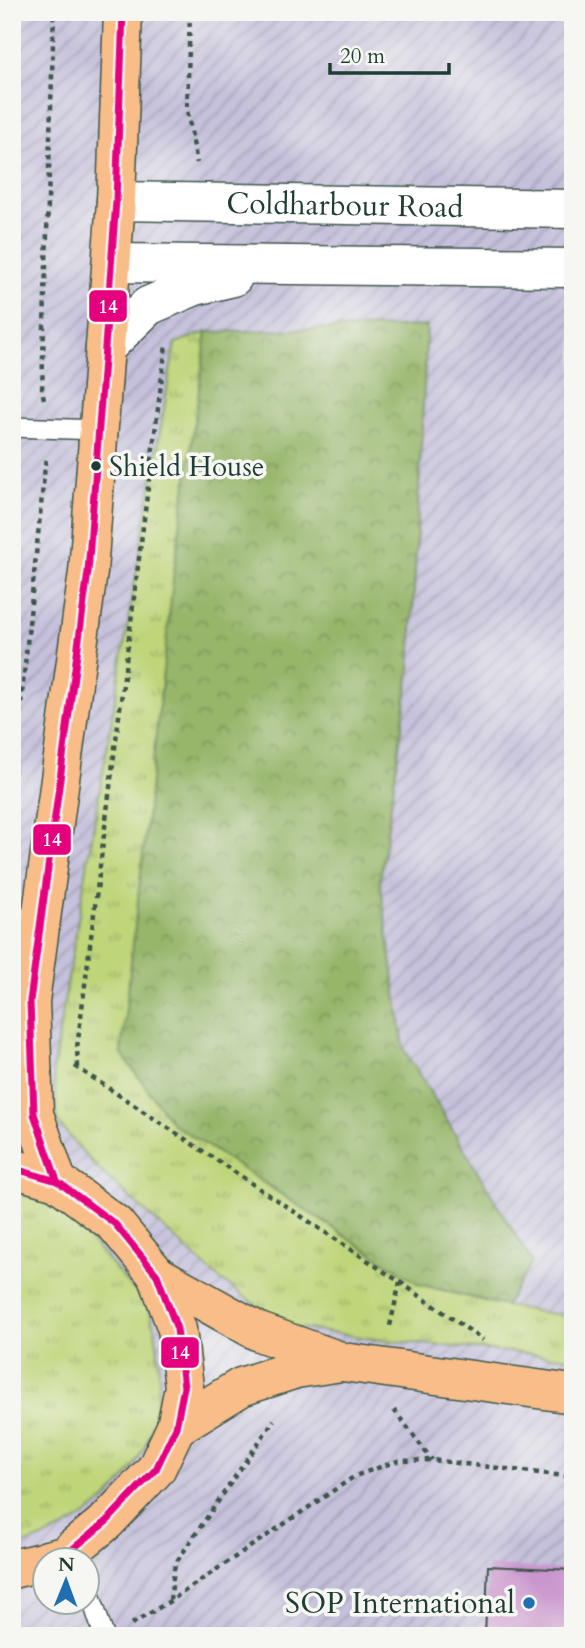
<svg xmlns="http://www.w3.org/2000/svg" width="585" height="1648" font-family="Cardo,serif">
<defs>
<pattern id="industrial-furrows" width="10" height="10" patternUnits="userSpaceOnUse" patternTransform="scale(1.75)"><rect width="10" height="10" fill="#c5c0db"/><path d="M-1 1l2-2M0 10L10 0M9 11l2-2" fill="none" stroke="#9f9db2"/></pattern>
<pattern id="grass-tufts" width="24" height="20" patternUnits="userSpaceOnUse" patternTransform="scale(1.75)"><rect width="24" height="20" fill="#bfd57a"/><path d="M3 7l-1-3M5 7V3M7 7l1-3M15 17l-1-3M17 17v-4M19 17l1-3" fill="none" stroke="#9bae65"/></pattern>
<pattern id="forest-crowns" width="20" height="18" patternUnits="userSpaceOnUse" patternTransform="scale(1.75)"><rect width="20" height="18" fill="#97b66a"/><path d="M2 6a3 3 0 1 1 6 0M12 15a3 3 0 1 1 6 0" fill="none" stroke="#7b9558"/></pattern>
</defs>
<rect width="100%" height="100%" fill="#f6f6f2"/>
<filter id="ink" filterUnits="userSpaceOnUse"><feTurbulence type="fractalNoise" baseFrequency=".0143" numOctaves="2"/><feDisplacementMap in="SourceGraphic" scale="14" xChannelSelector="R" yChannelSelector="G"/><feConvolveMatrix kernelMatrix="1 2 1 2 8 2 1 2 1" color-interpolation-filters="sRGB"/></filter>
<filter id="wash" filterUnits="userSpaceOnUse"><feTurbulence type="fractalNoise" baseFrequency=".00686" numOctaves="4" result="noise"/><feDisplacementMap in="SourceGraphic" scale="28" xChannelSelector="R" yChannelSelector="G"/><feGaussianBlur stdDeviation="1.57" result="paint"/><feColorMatrix in="noise" values="0 0 0 0 0 0 0 0 0 0 0 0 0 0 0 0 0 1.4 0 .05"/><feComposite in="paint" operator="in"/></filter>
<g filter="url(#wash)">
<rect width="100%" height="100%" fill="#efe5cb"/>
<!-- industrial -->
<path fill="url(#industrial-furrows)" fill-rule="evenodd" d="M12,12H573V1636H12ZM46,1560H88V1602H46Z"/>
<!-- grass -->
<g fill="url(#grass-tufts)" stroke="#6f8957" stroke-width="2">
<polygon points="207,332 121,1053 172,1123 419,1284 505,1306 573,1317 573,1358 381,1340 286,1326 217,1277 96,1167 58,1123 53,1068 175,343"/>
<path d="M12,1191C25,1196 41,1200 52,1207C80,1227 102,1253 124,1279C130,1286 139,1294 145,1303C157,1325 159,1352 159,1376C158,1468 98,1525 12,1548Z"/>
</g>
<!-- forest -->
<polygon fill="url(#forest-crowns)" stroke="#5b7a4f" stroke-width="2" points="427,326 410,671 380,881 404,1049 532,1262 505,1306 419,1284 172,1123 121,1053 174,571 207,332"/>
<g id="blocks">
<!-- building -->
<polygon fill="#ca96cd" points="488,1566 573,1570 573,1636 485,1636"/>
</g>
</g>
<g filter="url(#ink)">
<use href="#blocks" fill-opacity="0" stroke="#3e564b" stroke-width="2"/>
<g fill="none" stroke-linecap="round" stroke-linejoin="round">
<!-- lane casing -->
<g stroke="#3e564b" stroke-width="22">
<g id="lane">
<polyline points="12,427 98,430"/>
<polyline points="12,916 41,922"/>
<polyline points="88,1588 104,1636"/>
</g>
</g>
<!-- street casing -->
<g stroke="#3e564b" stroke-width="41">
<g id="street">
<path id="s1" d="M116,201L573,209"/>
<polyline points="112,263 573,268"/>
<polyline points="105,348 148,306 195,286 233,277"/>
</g>
</g>
<!-- primary casing -->
<g stroke="#3e564b" stroke-width="41">
<g id="primary">
<polyline points="12,1168 57,1181 115,1224 157,1275 177,1329 184,1387 176,1427 156,1469 107,1521 64,1556 47,1560"/>
<polyline points="57,1181 34,1114 30,1001 88,572 116,201 123,12"/>
<polyline points="157,1275 259,1332 343,1362 573,1394"/>
<polyline points="176,1427 241,1387 296,1369 341,1362"/>
<polyline points="12,1569 46,1561"/>
</g>
</g>
<!-- path -->
<g stroke="#3e564b" stroke-width="4.5" stroke-dasharray="5 5" stroke-linecap="butt">
<polyline points="190,12 187,110 197,163"/>
<polyline points="44,399 42,390 54,12"/>
<polyline points="12,793 46,456"/>
<polyline points="75,1066 400,1282 389,1330"/>
<polyline points="78,1067 77,1048 166,345"/>
<polyline points="400,1282 483,1340"/>
<polyline points="394,1410 432,1460"/>
<polyline points="170,1600 175,1564 274,1420"/>
<polyline points="132,1624 170,1601 355,1476 397,1461 432,1460 573,1477"/>
<polyline points="12,1630 21,1636"/>
</g>
<!-- lane -->
<use href="#lane" stroke="#fff" stroke-width="19"/>
<!-- street -->
<use href="#street" stroke="#fff" stroke-width="38"/>
<!-- primary -->
<use href="#primary" stroke="#f8bd88" stroke-width="38"/>
<!-- bus-1 casing -->
<g stroke="#f6f6f2" stroke-width="12">
<g id="bus-1">
<polyline points="12,1168 57,1181 115,1224 157,1275 177,1329 184,1387 176,1427 156,1469 107,1521 64,1556 47,1560"/>
<polyline points="57,1181 34,1114 30,1001 88,572 116,201 123,12"/>
</g>
</g>
<!-- bus-1 -->
<use href="#bus-1" stroke="#e5007d" stroke-width="7"/>
</g>
</g>
<!-- markers -->
<circle fill="#1f3d34" stroke="#f6f6f2" stroke-width="2.5" cx="96" cy="466" r="6"/>
<circle fill="#1f6fb2" stroke="#f6f6f2" stroke-width="2.5" cx="529" cy="1603" r="7"/>
<g text-anchor="middle" stroke-width="7" stroke-linejoin="round" paint-order="stroke">
<!-- bus labels -->
<g font-size="28" fill="#1f3d34" stroke="#f6f6f2" text-anchor="start">
<text x="109" y="476">Shield House</text>
</g>
<!-- street labels -->
<g font-size="30" fill="#1f3d34" stroke="#f6f6f2">
<text dy="10" stroke="none"><textPath href="#s1" startOffset="229">Coldharbour Road</textPath></text>
</g>
<!-- poi labels -->
<g font-size="30" fill="#1f3d34" stroke="#f6f6f2" text-anchor="end">
<text x="515" y="1613">SOP International</text>
</g>
</g>
<g stroke="#f6f6f2" stroke-width="2.5">
<rect x="88" y="289" width="40" height="34" rx="7" fill="#e5007d"/>
<rect x="32" y="823" width="40" height="33" rx="7" fill="#e5007d"/>
<rect x="160" y="1336" width="40" height="33" rx="7" fill="#e5007d"/>
</g>
<g font-size="19" text-anchor="middle" font-weight="bold" fill="#fff">
<text x="108" y="313">14</text>
<text x="52" y="846">14</text>
<text x="180" y="1359">14</text>
</g>
<!-- margin -->
<rect width="585" height="1648" fill="none" stroke="#f6f6f2" stroke-width="42"/>
<!-- north arrow -->
<g transform="translate(66 1581) rotate(1)"><circle r="33" fill="#f6f6f2" stroke="#a0aca6" stroke-width="2"/>
<path d="M0-5L12 26L0 18L-12 26Z" fill="#1f6fb2"/>
<text y="-10" font-size="19" font-weight="bold" text-anchor="middle" fill="#1f3d34">N</text>
</g>
<!-- scale -->
<path d="M330 63v10h119v-10" fill="none" stroke="#1f3d34" stroke-width="3.5"/>
<text x="340" y="63" font-size="21" fill="#1f3d34" stroke="#f6f6f2" stroke-width="5" paint-order="stroke">20 m</text>
</svg>
